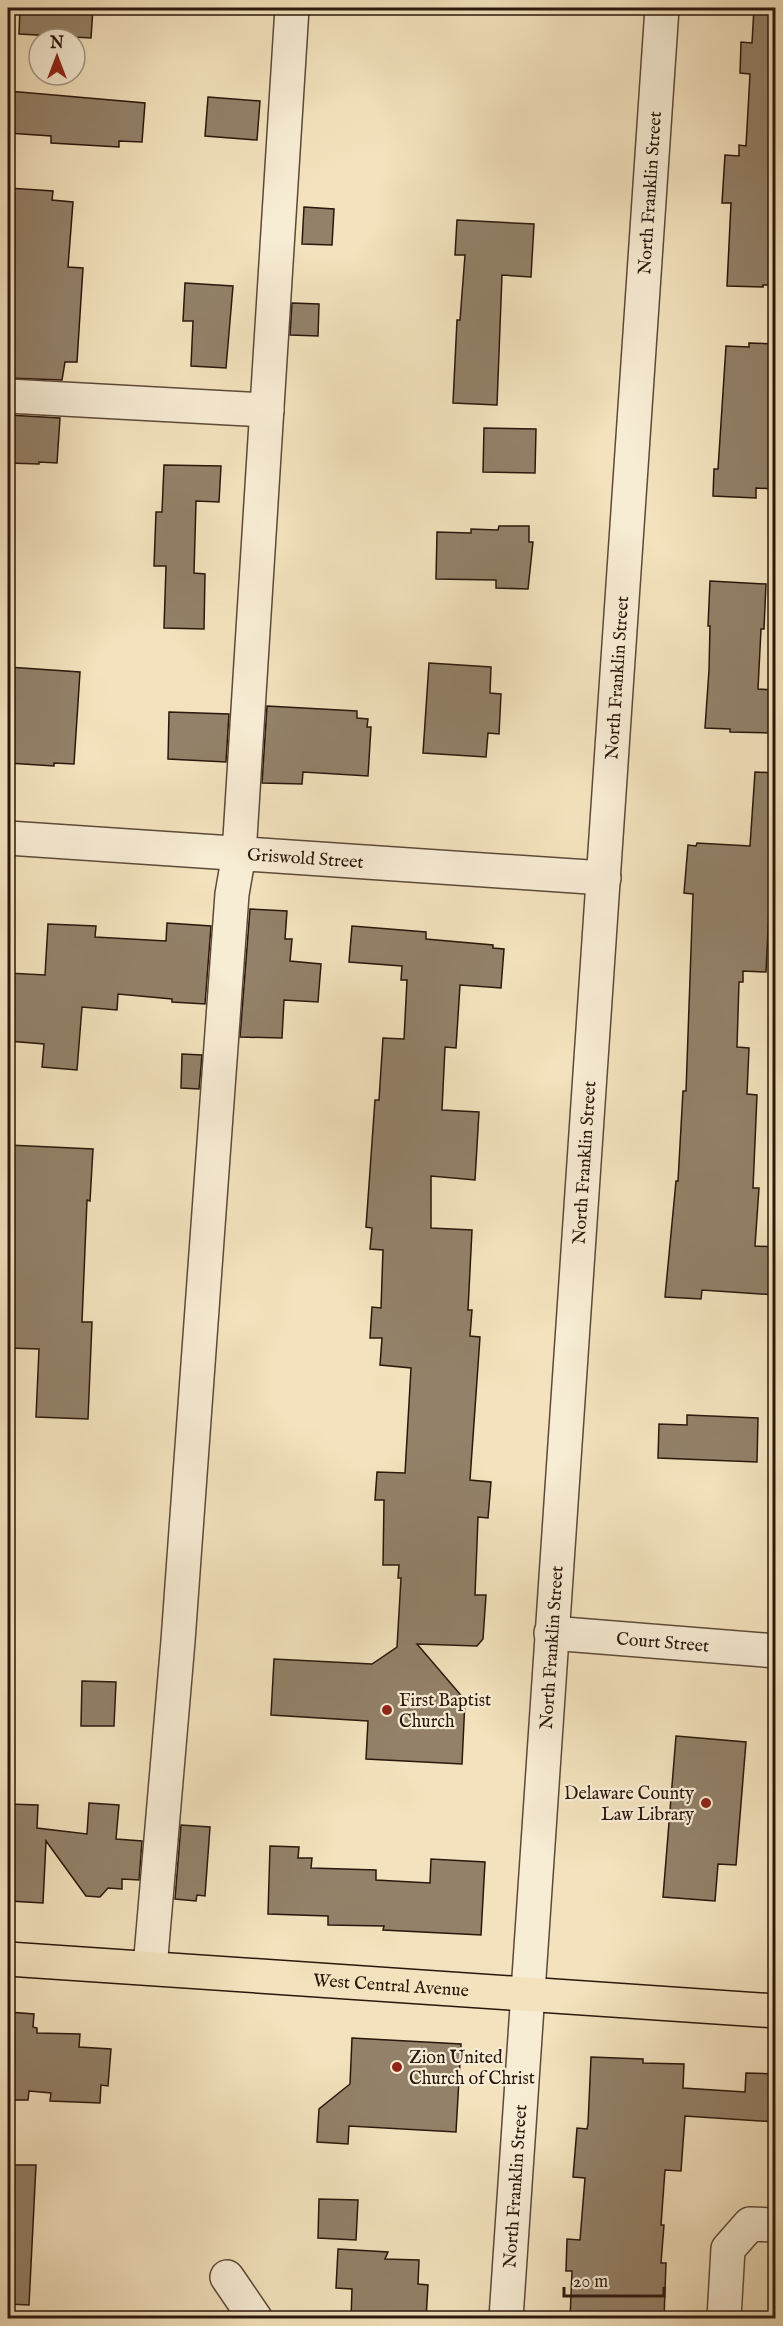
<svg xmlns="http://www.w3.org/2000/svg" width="783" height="2326" font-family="'IM FELL English',serif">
<rect width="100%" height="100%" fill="#f3e2bd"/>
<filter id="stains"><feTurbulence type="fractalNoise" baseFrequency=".00333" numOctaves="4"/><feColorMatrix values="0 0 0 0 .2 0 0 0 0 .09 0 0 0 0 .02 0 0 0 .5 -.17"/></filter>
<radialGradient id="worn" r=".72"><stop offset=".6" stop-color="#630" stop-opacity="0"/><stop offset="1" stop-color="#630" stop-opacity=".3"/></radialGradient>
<!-- building -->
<g fill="#938169" stroke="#2b170d" stroke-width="1.5">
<polygon points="20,8 93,8 91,38 19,34"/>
<polygon points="754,8 776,8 776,285 763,285 763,287 727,286 731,203 722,203 725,155 739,156 739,145 746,146 750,74 740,73 741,42 752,43"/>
<polygon points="8,91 145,103 142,142 119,141 119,147 51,143 51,136 8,133"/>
<polygon points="208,97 260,101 257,140 205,136"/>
<polygon points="8,188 53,191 52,200 73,202 68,267 83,268 79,330 77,362 65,362 62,380 8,378"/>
<polygon points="304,207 334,209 332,245 302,244"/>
<polygon points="457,220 534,224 531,277 502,275 497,405 453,403 457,320 460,320 465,255 455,255"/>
<polygon points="185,283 233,286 226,368 191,366 193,321 183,321"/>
<polygon points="292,303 319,304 318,336 290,335"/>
<polygon points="749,343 776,344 776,489 756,488 756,498 713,496 714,469 718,469 726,346 749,347"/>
<polygon points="8,415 60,418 57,463 39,462 39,464 8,463"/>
<polygon points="484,428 536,429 535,473 483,472"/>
<polygon points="164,465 221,466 219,502 196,501 194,573 205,574 204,629 164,628 166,566 154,566 156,512 162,512"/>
<polygon points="499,526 529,526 529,542 533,542 528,589 496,588 496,580 436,579 437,532 471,533 471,529 498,530"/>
<polygon points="710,581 766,584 764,629 761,629 758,689 774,690 771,733 730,732 730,729 705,728 709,670 710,626 708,626"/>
<polygon points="429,663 491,667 490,693 501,694 499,734 488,733 486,757 423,753"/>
<polygon points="8,667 80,672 74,764 54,763 54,766 8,763"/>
<polygon points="267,706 357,711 357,718 368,719 367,727 371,727 368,776 303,772 302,784 262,783"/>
<polygon points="169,712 229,714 226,762 168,759"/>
<polygon points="755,772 776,773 776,890 770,890 766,972 743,971 743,982 739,982 737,1047 749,1048 747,1094 757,1095 753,1188 759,1188 755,1246 776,1247 776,1295 702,1290 701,1299 665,1297 676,1181 678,1181 683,1091 686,1091 693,894 684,893 688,845 696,846 697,843 750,846"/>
<polygon points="250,909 287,911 285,939 292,939 290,961 321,964 318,1002 284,1000 282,1038 240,1037"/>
<polygon points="167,923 211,926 205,1004 172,1002 172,999 118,994 117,1010 82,1007 77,1070 42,1067 44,1044 8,1041 8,973 45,975 48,924 96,926 95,937 166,941"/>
<polygon points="352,926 426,932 426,939 493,945 493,948 504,949 501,988 460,985 456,1048 445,1047 442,1110 479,1112 475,1180 431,1176 431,1228 472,1230 468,1310 472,1310 470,1336 480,1337 470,1480 491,1482 488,1518 478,1517 475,1595 486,1595 483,1639 477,1646 417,1644 465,1700 462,1764 366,1759 368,1721 271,1715 274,1659 372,1664 397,1647 401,1578 398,1578 399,1565 383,1565 384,1500 375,1500 377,1472 405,1473 411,1368 380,1365 382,1338 370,1338 372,1307 381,1308 383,1250 370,1249 372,1228 366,1227 375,1100 379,1100 383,1038 404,1039 407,980 401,980 402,966 349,962"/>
<polygon points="182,1054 202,1055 199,1089 181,1088"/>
<polygon points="8,1145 93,1149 90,1201 87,1200 82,1322 92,1322 88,1419 36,1417 39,1349 8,1348"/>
<polygon points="687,1415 758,1418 757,1462 658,1458 659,1424 687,1425"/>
<polygon points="82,1681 116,1682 114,1726 81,1726"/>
<polygon points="676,1736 746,1742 736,1865 718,1864 715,1901 663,1897"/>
<polygon points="89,1803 119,1805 116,1839 142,1841 139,1880 122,1879 122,1889 108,1888 100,1897 86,1896 46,1841 43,1903 9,1901 8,1804 38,1805 37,1828 87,1834"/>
<polygon points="181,1825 210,1827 205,1896 197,1895 196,1901 175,1899"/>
<polygon points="270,1846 299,1847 298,1858 312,1858 311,1868 376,1870 376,1880 430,1883 431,1859 485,1862 481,1935 383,1930 384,1926 328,1925 328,1916 268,1914"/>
<polygon points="8,2012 34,2014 33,2027 37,2028 37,2033 80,2034 79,2047 111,2049 108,2086 101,2085 100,2103 50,2101 51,2093 29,2091 28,2100 8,2100"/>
<polygon points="352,2038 461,2044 456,2132 349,2126 348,2144 317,2142 319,2109 350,2084"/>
<polygon points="591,2057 643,2059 643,2063 684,2064 683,2088 745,2092 746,2073 776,2074 776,2122 685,2116 681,2171 665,2170 661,2225 664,2225 661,2263 666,2263 664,2319 570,2319 572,2271 566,2271 567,2239 580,2240 585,2178 573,2177 577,2128 587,2129 588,2124"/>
<polygon points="9,2165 36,2165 29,2305 8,2304"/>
<polygon points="319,2199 358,2200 356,2240 318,2238"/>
<polygon points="338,2249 388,2252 385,2259 419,2260 418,2284 428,2285 426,2319 351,2319 352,2289 336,2288"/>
</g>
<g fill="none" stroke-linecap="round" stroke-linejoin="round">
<!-- minor casing -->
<g stroke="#5d4a39" stroke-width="36">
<g id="minor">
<polyline points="8,396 267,410"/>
<path id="s1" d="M8,838L604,878"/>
<path id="s2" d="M551,1633L776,1651"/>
<polyline points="150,1968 178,1641 232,894 239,854 292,8"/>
<polyline points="227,2277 255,2318"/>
<path id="s3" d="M506,2318L662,8"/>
<polyline points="724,2318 728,2249 750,2224 776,2225"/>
</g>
</g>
<!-- major casing -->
<g stroke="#2b170d" stroke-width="36">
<g id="major">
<path id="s4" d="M8,1959L776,2011"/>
</g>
</g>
<!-- minor -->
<use href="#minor" stroke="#f7ecd4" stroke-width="33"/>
<!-- major -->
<use href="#major" stroke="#f3e2bd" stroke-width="33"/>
</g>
<!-- markers -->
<g fill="#8f2418" stroke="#f7ecd4" stroke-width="2">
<circle cx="387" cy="1710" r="6"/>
<circle cx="706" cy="1803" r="6"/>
<circle cx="397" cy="2067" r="6"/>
</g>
<g text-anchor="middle" stroke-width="4.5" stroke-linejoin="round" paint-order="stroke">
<!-- street labels -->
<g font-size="18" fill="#2b170d" stroke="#f7ecd4">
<text dy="6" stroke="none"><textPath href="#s3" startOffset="2130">North Franklin Street</textPath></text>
<text dy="6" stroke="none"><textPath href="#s3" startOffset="1644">North Franklin Street</textPath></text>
<text dy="6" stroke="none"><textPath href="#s1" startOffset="298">Griswold Street</textPath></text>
<text dy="6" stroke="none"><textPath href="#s3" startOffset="1158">North Franklin Street</textPath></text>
<text dy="6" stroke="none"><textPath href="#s2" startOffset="112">Court Street</textPath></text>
<text dy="6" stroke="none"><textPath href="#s3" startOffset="672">North Franklin Street</textPath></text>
<text dy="6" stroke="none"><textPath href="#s4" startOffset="384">West Central Avenue</textPath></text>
<text dy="6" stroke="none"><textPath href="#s3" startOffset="132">North Franklin Street</textPath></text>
</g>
<!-- poi labels -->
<g font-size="18" fill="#2b170d" stroke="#f7ecd4" text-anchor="start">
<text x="399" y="1706">First Baptist<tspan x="399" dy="21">Church</tspan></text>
<text x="694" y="1799" text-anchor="end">Delaware County<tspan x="694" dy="21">Law Library</tspan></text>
<text x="409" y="2063">Zion United<tspan x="409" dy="21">Church of Christ</tspan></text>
</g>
</g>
<!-- margin -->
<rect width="783" height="2326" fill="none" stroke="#f3e2bd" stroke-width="30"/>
<rect x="9" y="9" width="765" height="2308" fill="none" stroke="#2b170d" stroke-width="3"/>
<rect x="15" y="15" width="753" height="2296" fill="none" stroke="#2b170d" stroke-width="1.5"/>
<!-- north arrow -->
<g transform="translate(57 57)"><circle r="28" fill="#f7ecd4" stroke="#a59784" stroke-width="1.5"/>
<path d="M0-4.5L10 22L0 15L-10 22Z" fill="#8f2418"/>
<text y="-9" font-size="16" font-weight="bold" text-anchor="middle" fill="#2b170d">N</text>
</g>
<!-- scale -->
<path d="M564 2287v9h100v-9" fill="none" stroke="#2b170d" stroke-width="3"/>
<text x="573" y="2287" font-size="18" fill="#2b170d" stroke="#f7ecd4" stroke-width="4.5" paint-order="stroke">20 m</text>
<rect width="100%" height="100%" filter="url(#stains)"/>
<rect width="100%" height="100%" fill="url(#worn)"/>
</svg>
